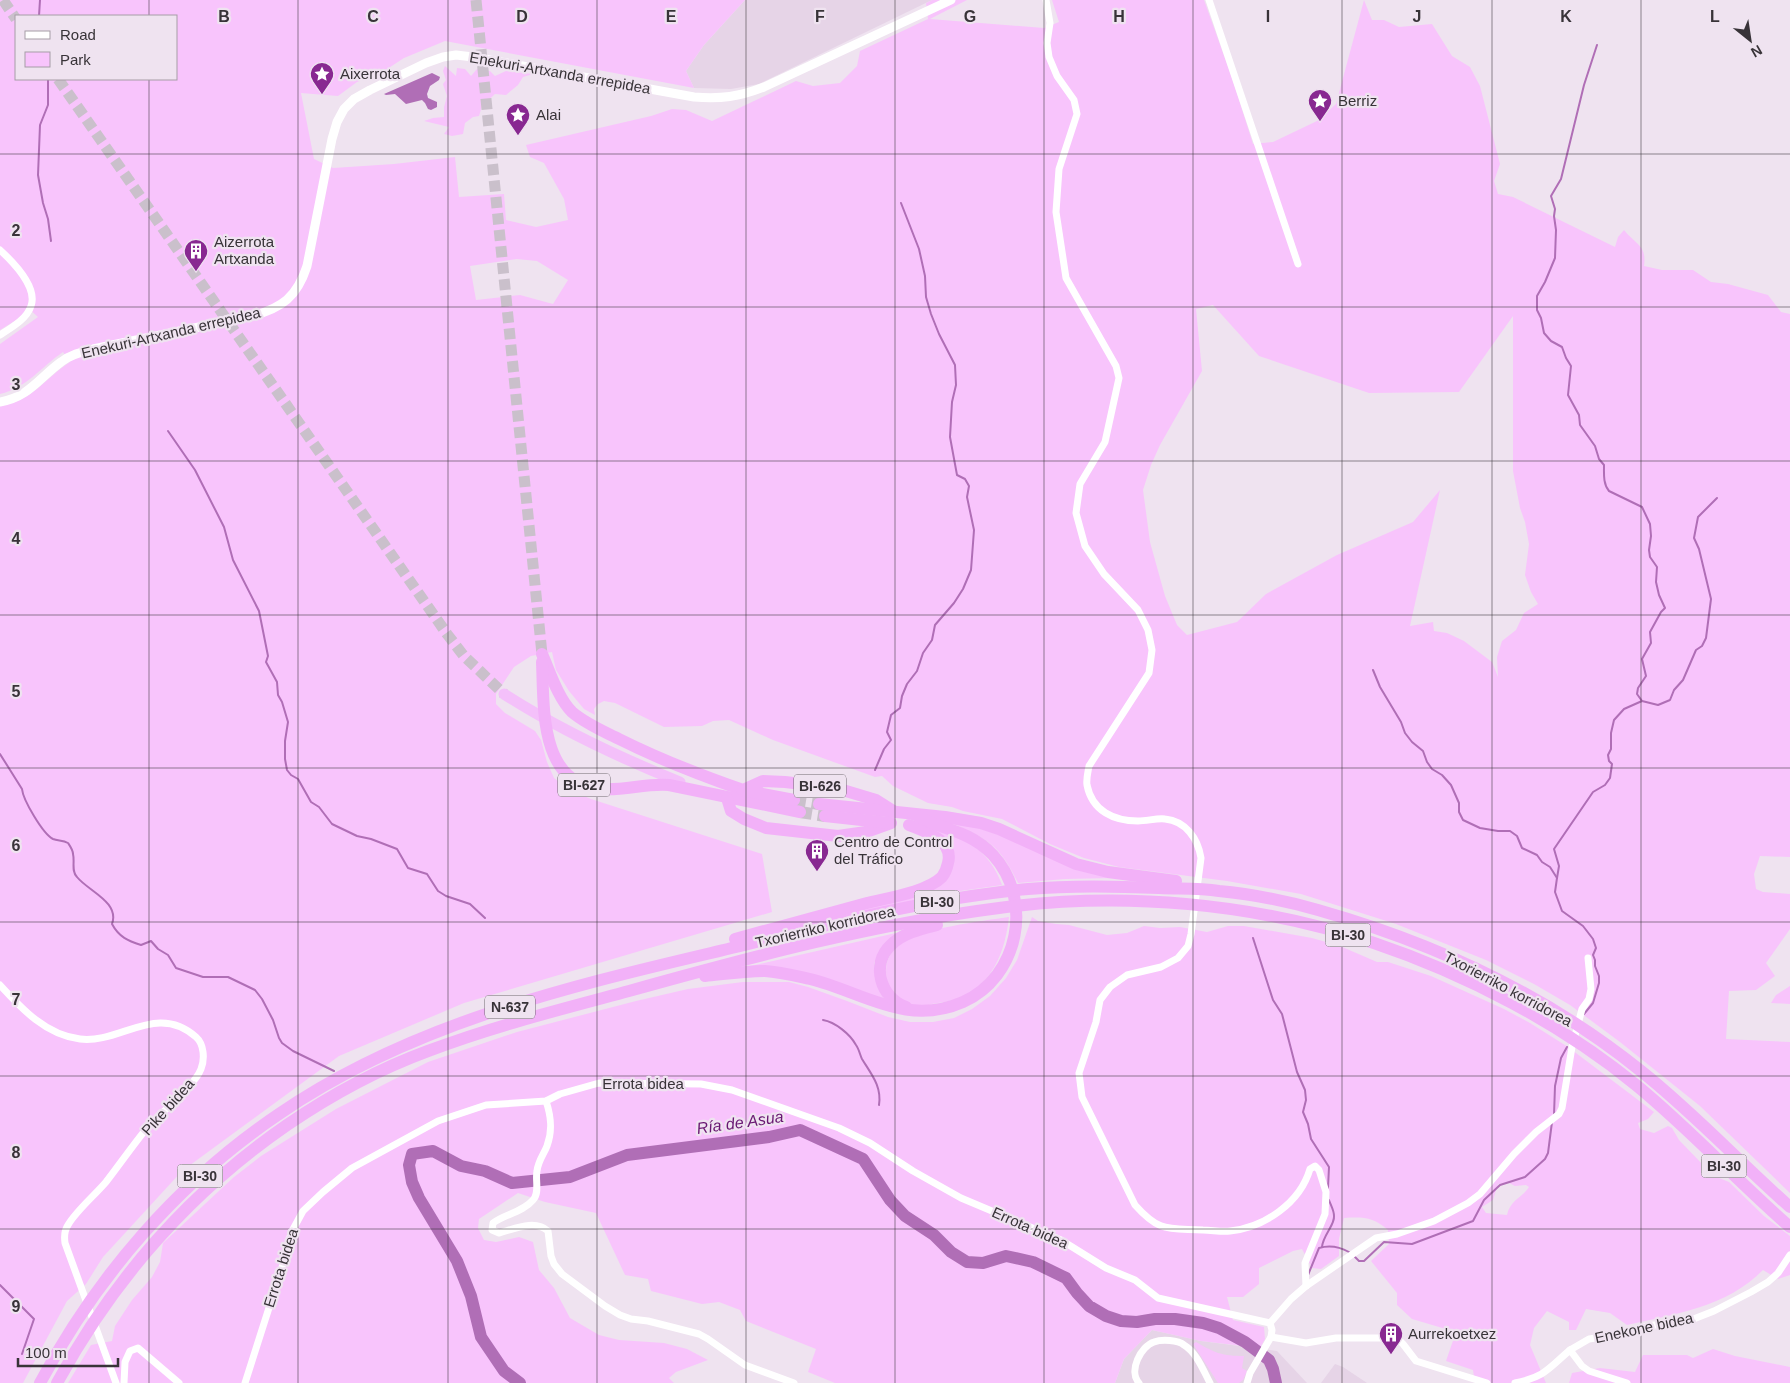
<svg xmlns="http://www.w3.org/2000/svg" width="1790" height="1383" font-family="Helvetica,sans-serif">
<rect width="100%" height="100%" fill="#efe3f0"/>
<!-- built -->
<g fill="#e6d4e7">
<polygon points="745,0 932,0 759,84 731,89 694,88 686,71 704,45"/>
<polygon points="1152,1330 1201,1341 1277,1351 1307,1383 1115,1383 1124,1359"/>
<polygon points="1335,1364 1343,1367 1367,1383 1321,1383"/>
</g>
<!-- green -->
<g fill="#f8c4fc" fill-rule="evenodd">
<path d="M0,0H745L704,45L686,71L694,88L445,41L404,58L381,73L357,82L338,96L301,93L314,159L333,168L394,164L455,157L459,197L504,194L506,220L536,227L568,220L564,199L544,163L530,157L526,145L651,116L672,109L686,110L712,121L796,81L813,86L840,83L857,66L860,51L928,19L926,3L932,0H967L930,19L1044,28L1059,22L1052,0H1204L1232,78L1253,144L1273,142L1317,121L1336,104L1364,0L1372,20H1384L1399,27L1432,24L1452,56L1470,67L1480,86L1500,164L1494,181L1498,194L1513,197L1615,247L1618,237L1624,230C1636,245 1647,245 1644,266L1662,270H1693L1711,282L1728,284L1768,295L1781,312L1790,314V857L1760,856L1754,874L1756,889L1763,892L1790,894V929L1766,963L1775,976L1756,990L1729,991L1726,1039L1790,1042V1193L1700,1106L1620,1042L1570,1005L1534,984L1486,960L1396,924L1301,894L1227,881L1119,867L1084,858L1050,844L1002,819L963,811L952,807L928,803L893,786L882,776L875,777L773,740L729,720L713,721L702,726L664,727L615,703L604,701L598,704L594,709L595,715L584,709L569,691L556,670L552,652L531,656L514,667L496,694V704L505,713L535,731L541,740L547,762L554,778L570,790L591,799L762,854L772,912L464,1003L339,1056L182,1171L103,1257L86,1284L67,1301L23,1383H0V406C34,400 44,379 70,362L63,352C41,367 27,388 0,394V344L38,317L27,307L21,317L0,330ZM16,16H176V79H16ZM517,259L537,261L568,280L553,304L520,295L476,300L470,266ZM1213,305L1259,356L1369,393L1459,392L1513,316V471L1520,508L1525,522L1529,544L1525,575L1531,592L1538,604L1524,613L1516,630L1502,641L1497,657L1498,677L1492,662L1464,641L1447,633L1434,631L1433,622L1410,626L1440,490L1413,522L1337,555L1266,594L1237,622L1187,635L1177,625L1165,596L1150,542L1143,490L1151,465L1160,445L1202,371L1196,309Z"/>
<polygon points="445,66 456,76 457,68 465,69 471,76 477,69 490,71 495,76 506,71 533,74 523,77 518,85 506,95 495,94 482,106 479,116 473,117 465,123 463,134 452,136 444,134 449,127 424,121 433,118 444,117 444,107 447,96 443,84 446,80 443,71"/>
<path d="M949,822L981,828L1114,878L1065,879L1018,883C1000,845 987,838 949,822Z"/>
<path d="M937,831C968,837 991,854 1002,885L960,891L783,930L933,887L953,861Z"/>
<path d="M1009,917C1004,961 986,997 938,1003C931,1004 922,1007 915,1006C912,1006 908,1003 905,1002C883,991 879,960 899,945C920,928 982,921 1009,917Z"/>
<path d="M1032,917L1038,921L1056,924L1069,925L1107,935L1127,933L1144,926L1160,928L1180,927L1207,932L1228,926H1244L1312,938L1340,946L1377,962H1388L1431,976L1504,1009L1530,1023L1568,1047L1654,1112L1648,1119L1638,1123L1640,1129L1654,1133L1668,1126L1672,1128L1679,1140L1707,1169L1719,1178L1729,1182L1764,1216L1790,1236V1275L1778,1279L1763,1270C1727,1307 1675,1314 1627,1325L1610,1313L1586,1309L1576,1330H1569V1322L1547,1311L1534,1328L1530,1345L1546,1383H1475L1473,1370L1446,1361L1456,1332L1412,1319L1397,1305V1293L1371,1261L1389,1244L1388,1230C1373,1217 1364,1217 1344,1218L1339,1239V1256L1321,1269L1312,1268L1302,1249L1293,1251L1259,1268V1284L1243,1297H1227L1233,1320L1264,1327L1265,1339L1260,1348L1201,1341L1152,1330L1124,1359L1115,1383H835L808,1372L816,1349L746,1321L740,1310L719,1302L702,1304L651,1291L648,1279L625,1275L596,1213L545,1202L518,1193L479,1219L478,1228L484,1240L496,1242L519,1237L533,1242L539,1270L554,1288L570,1318L599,1335L619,1340L664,1343L687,1349L708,1360L676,1372L669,1378L674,1383H68L91,1345L112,1341L115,1326L132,1300L152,1277L160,1262L163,1243L234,1177L261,1156L336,1109L428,1062L517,1032L636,1001L688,989L743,982H789L808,987L847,1001L888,1017L910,1022H933L954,1018L972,1009L990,996L1006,978L1017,960ZM1509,1183L1515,1186L1526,1185L1529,1187C1522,1198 1510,1200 1507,1215L1486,1213L1482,1207L1493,1200L1498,1184Z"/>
<path d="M909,930C900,938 875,953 874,965C874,975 880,986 883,995V999L742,968Z"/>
<polygon points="1790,986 1790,1004 1771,1003 1776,995"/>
<path d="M1196,1342C1215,1353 1222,1356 1244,1356L1242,1368L1247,1371L1243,1380L1239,1383H1218L1193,1344Z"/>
<polygon points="1713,1349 1735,1356 1790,1367 1790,1383 1569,1383 1572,1373 1600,1368 1635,1372 1643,1355 1687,1355 1693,1358"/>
</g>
<!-- water -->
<polygon fill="#b06eb6" points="432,73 440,77 439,80 430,86 427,94 428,98 437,102 437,107 431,110 428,109 425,103 422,100 406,104 395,94 386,95 384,94"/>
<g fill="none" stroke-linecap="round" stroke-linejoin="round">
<!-- stream -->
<g stroke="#b06eb6" stroke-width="2">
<polyline points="39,16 40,0"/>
<polyline points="48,79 48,105 40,125 38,175 43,203 48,219 51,241"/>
<polyline points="168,431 195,470 224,527 233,560 259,611 268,656 266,662 277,682 278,695 282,702 288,722 285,741 285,759 287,770 291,775 298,779 311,802 319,807 332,824 357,836 371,839 397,849 408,868 427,874 438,891 446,896 470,904 485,918"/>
<polyline points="1373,670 1380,687 1401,722 1405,733 1412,742 1423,751 1427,762 1432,769 1442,775 1451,785 1459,803 1459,812 1463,820 1480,828 1498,831 1510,831 1517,836 1522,848 1537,855 1542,862 1550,867 1557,878 1555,892 1562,911 1583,926 1593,939 1596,948 1593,955 1595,960 1595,966 1599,976 1599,983 1593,1003 1584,1014"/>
<polyline points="1642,701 1658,705 1670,700 1674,690 1683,680 1696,650 1702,646 1706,638 1711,599 1699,549 1694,538 1698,517 1717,498"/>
<path d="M0,754L22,789C23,800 43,834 53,839C58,841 63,840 68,843C70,846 73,850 73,854C75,862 71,871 77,877C88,891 120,902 112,924C119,937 128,941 141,945L151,941L158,949L168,955L176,968L203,977H228L255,990L262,999L273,1020L279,1038L282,1043L293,1051L334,1071"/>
<polyline points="875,770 884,749 891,740 887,732 891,715 900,708 902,696 907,684 917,671 923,653 932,640 935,625 954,603 963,589 971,570 974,530 967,497 969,486 965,479 957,475 950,437 952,402 956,385 955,365 939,334 931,314 926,297 925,276 919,249 901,203"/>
<path d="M1557,878L1559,866L1554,849L1593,792L1605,785L1610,778L1612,764L1609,761L1608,755L1611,749V733L1614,720L1624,709L1642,701L1637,694L1638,688L1646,676L1642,659L1651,643L1650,632L1661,612L1665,608L1659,595L1656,582L1657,567L1650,557L1649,550L1651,536L1650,524L1642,507L1609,491C1603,484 1604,474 1604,465L1599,459L1595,446L1580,425L1579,415L1568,395L1571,366L1566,358L1562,347L1551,341L1544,333L1541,318L1537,310V296L1545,282L1555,258L1556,230L1554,216L1555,209L1551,196L1561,179L1584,85L1597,45"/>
<polyline points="1253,938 1273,1000 1282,1014 1297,1072 1305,1090 1306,1100 1303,1112 1308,1124 1311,1139 1329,1167 1328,1188"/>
<path d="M823,1020C835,1022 850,1034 856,1045C859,1049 860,1055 862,1059C871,1074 882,1086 879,1105"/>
<polyline points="1554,1115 1555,1086 1561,1058 1567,1047"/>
<path d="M1322,1247C1323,1235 1335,1225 1334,1216C1334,1210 1331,1206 1329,1200"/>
<polyline points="1355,1257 1359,1261 1364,1261 1384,1242 1412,1244 1473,1221 1484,1200 1500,1185 1525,1177 1545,1159 1548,1153 1552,1122"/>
<path d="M1308,1275L1319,1248C1329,1245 1340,1247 1349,1252"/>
<polyline points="0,1285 34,1319 22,1354"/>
</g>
<!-- river -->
<polyline stroke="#b06eb6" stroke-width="12" points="520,1383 504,1371 481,1337 471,1296 457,1261 419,1198 412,1182 409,1165 412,1154 433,1151 461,1166 485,1171 512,1183 570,1177 627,1155 769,1137 800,1130 863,1159 890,1200 905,1216 934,1235 951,1252 967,1262 983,1263 1006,1256 1033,1262 1066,1278 1077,1293 1089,1306 1106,1316 1121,1321 1137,1322 1155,1319 1175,1319 1203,1323 1219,1328 1245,1342 1269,1360 1273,1369 1276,1383"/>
<!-- trunk-tunnel -->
<g stroke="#cac0cb" stroke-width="11" stroke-dasharray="11 5.5" stroke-linecap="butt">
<polyline points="3,0 16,19"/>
<polyline points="476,0 542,654"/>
<polyline points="58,79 447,634 464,656 504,694"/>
</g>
<!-- motorway-tunnel -->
<g stroke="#cac0cb" stroke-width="12" stroke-dasharray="12 6" stroke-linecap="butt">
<polyline points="794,800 819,804"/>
<polyline points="800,812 825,816"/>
</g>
<!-- minor -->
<g stroke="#fff" stroke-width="7">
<path d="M1046,0L1050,23L1047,43L1049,57L1057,76L1074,100L1077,114L1059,169L1056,212L1066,278L1116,366L1119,378L1105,442L1080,484L1076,513L1085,546L1104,574L1138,610L1148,630L1152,650L1149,673L1089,766C1088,772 1086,779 1087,785C1092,811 1114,821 1138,821C1147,821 1157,818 1165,819C1186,821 1198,839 1201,858L1191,934L1188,946L1178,958L1161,967L1127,975L1110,987L1100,1000L1096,1022L1079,1073L1082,1097L1135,1205C1160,1233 1168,1228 1203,1230C1212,1230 1221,1232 1230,1231C1265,1227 1300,1203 1310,1169L1315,1166L1319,1170L1326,1192L1325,1214L1305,1263L1306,1286"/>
<polyline points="1209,0 1298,264"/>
<path d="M0,250C12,261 38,287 31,306C27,319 11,328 0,335"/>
<path d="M0,985C22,1009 46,1035 80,1039C120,1044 157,1002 196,1037C204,1044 205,1059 201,1069C194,1087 161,1112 147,1128C133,1145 120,1164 106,1182C95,1195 76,1211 68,1225C64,1231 64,1236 65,1243L116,1383"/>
<path d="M546,1101C551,1116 553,1130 547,1146C544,1154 538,1161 537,1171C535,1180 540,1193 533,1200C523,1212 505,1214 493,1223L492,1230L499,1233C514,1229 535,1219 548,1231L551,1256L554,1264L562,1274L605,1306L620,1315L631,1319L648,1321L699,1334L708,1339L745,1365L794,1383"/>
<polyline points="1270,1323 1291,1299 1306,1286 1376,1238 1397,1234 1434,1221 1468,1203 1480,1194 1514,1154 1536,1132 1559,1114 1562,1108 1572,1047 1582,1009 1589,999 1591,989 1588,958"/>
<polyline points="1271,1337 1306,1343 1336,1338 1397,1338 1403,1344 1416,1361 1487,1383"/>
<polyline points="1570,1350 1589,1339 1623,1334 1647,1326 1691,1320 1714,1311 1751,1292 1768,1282 1778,1273 1790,1255"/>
<polyline points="124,1383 125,1362 130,1351 138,1348 179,1383"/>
<polyline points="245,1383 283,1264 291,1233 303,1211 323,1192 352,1168 438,1121 486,1105 546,1101 560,1094 599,1083 701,1084 732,1090 839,1128 870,1143 913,1171 961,1198 1061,1240 1106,1268 1135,1280 1158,1298 1270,1323 1272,1330 1271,1337 1250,1373 1247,1383"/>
<path d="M1139,1383C1128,1371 1141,1346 1154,1342C1162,1339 1178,1340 1184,1345C1197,1353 1203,1370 1210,1383"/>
<path d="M1515,1383C1545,1377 1549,1368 1570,1350L1582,1366L1589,1371L1627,1383"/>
</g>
<!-- tertiary -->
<path stroke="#fff" stroke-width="9" d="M0,402C29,397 39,378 61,362C70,355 81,352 93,349L252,316C282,308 297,297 307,266L332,139L337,122L344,109L354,99L370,90L426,63L443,57L456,55L473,57L694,97C721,99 739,97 764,87L951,0"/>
<!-- trunk -->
<path stroke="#f4c0fa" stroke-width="11" d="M504,694C560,730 618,757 680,782"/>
<!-- motorway -->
<g stroke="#f2b1f8" stroke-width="12">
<path d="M542,654C550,672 558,698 572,712C586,724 603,731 619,739C659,759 700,775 743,790L763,781L785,782L836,788L876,800L895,812"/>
<path d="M542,662C544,707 539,784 601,789C624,791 646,783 669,785L800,812"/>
<polyline points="742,790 794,800"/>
<polyline points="727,798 731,811 744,819 766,828 838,836 866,832 891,823"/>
<polyline points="819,804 945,817 981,823 999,829 1076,864 1108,872 1176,881"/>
<polyline points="825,816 889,823"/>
<path d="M735,939C779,927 823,915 867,903C887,898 927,892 942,877C945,873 947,868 948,863C954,840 926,832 909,825"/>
<path d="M705,976C725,974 745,971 765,971C780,972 796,976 810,979C863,992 906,1027 963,1002C1019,977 1034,900 993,855C977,838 959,832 937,825C929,822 921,818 913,814"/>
<path d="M906,1007C881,999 870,964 891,945C903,933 921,929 937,925"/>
<path d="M40,1383C97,1276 178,1182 279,1114C407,1026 562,988 711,953C816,928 921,899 1028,889C1071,885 1115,886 1159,888C1179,889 1199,888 1219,891C1252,894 1286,901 1318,910C1434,943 1547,995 1641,1071C1694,1113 1740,1163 1790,1207"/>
<path d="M57,1383C113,1280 190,1192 287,1125C331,1095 379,1069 428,1051C494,1026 562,1009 629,991C751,957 874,924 999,908C1122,891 1256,903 1374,943C1466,974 1560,1023 1636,1085C1690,1129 1737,1181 1790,1227"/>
</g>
</g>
<!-- grid -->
<path fill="none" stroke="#383338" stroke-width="1" stroke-opacity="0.55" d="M149,0V16M298,0V1383M448,0V1383M597,0V1383M746,0V1383M895,0V1383M1044,0V1383M1193,0V1383M1342,0V1383M1492,0V1383M1641,0V1383M149,79V1383M0,154H1790M0,307H1790M0,461H1790M0,615H1790M0,768H1790M0,922H1790M0,1076H1790M0,1229H1790"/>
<!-- icons -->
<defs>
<g id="sight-pin" transform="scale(1.25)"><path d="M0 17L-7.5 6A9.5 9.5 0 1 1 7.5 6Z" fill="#882891" stroke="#efe3f0"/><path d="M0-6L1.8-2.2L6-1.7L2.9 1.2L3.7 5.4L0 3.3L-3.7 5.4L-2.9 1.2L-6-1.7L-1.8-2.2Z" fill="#fff"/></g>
<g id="building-pin" transform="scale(1.25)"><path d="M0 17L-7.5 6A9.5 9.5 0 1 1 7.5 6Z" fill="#882891" stroke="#efe3f0"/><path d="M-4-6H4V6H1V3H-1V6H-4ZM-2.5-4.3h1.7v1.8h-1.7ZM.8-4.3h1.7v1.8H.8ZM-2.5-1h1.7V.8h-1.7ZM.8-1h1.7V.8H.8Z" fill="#fff"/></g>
</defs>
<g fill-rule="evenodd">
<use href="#sight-pin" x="322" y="74"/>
<use href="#sight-pin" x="1320" y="101"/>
<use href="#sight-pin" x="518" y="115"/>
<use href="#building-pin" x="196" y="251"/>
<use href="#building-pin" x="817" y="851"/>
<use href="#building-pin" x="1391" y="1334"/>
</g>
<g text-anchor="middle" stroke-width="4.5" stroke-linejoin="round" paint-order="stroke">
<!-- shield labels -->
<g fill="#efe3f0" stroke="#6f686f" stroke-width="1">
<rect x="558" y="773.5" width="52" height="23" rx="4"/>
<rect x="794" y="774.5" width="52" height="23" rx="4"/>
<rect x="914.5" y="890.5" width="45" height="23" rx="4"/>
<rect x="1325.5" y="923.5" width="45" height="23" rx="4"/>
<rect x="485" y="995.5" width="50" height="23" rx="4"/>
<rect x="1701.5" y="1154.5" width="45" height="23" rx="4"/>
<rect x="177.5" y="1164.5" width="45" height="23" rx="4"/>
</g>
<g font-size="14" font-weight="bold" fill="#383338">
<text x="584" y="790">BI-627</text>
<text x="820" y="791">BI-626</text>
<text x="937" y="907">BI-30</text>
<text x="1348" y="940">BI-30</text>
<text x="510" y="1012">N-637</text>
<text x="1724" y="1171">BI-30</text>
<text x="200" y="1181">BI-30</text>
</g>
<!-- street labels -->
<g font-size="15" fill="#383338" stroke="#efe3f0">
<text transform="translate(560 73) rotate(10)" y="5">Enekuri-Artxanda errepidea</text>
<text transform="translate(171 333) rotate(-13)" y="5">Enekuri-Artxanda errepidea</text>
<text transform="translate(825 927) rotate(-13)" y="5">Txorierriko korridorea</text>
<text transform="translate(1508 989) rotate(28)" y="5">Txorierriko korridorea</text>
<text x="643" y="1089">Errota bidea</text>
<text transform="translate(168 1107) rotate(-48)" y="5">Pike bidea</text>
<text transform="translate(1030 1228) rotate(24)" y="5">Errota bidea</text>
<text transform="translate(281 1268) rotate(-72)" y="5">Errota bidea</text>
<text transform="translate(1644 1328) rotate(-12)" y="5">Enekone bidea</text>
</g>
<!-- poi labels -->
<g font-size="15" fill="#383338" stroke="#efe3f0" text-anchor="start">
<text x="340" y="79">Aixerrota</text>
<text x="1338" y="106">Berriz</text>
<text x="536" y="120">Alai</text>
<text x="214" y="247">Aizerrota<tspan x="214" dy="17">Artxanda</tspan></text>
<text x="834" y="847">Centro de Control<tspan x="834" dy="17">del Tráfico</tspan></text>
<text x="1408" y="1339">Aurrekoetxez</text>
</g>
<!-- water labels -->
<g font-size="16" font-style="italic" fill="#691772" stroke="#efe3f0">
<text transform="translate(740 1122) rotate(-8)" y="6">Ría de Asua</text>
</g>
</g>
<g font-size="16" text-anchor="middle" font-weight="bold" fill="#383338" stroke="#efe3f0" stroke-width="4.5" stroke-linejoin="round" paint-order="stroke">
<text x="224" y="22">B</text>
<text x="373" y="22">C</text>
<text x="522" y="22">D</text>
<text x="671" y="22">E</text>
<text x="820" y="22">F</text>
<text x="970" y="22">G</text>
<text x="1119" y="22">H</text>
<text x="1268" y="22">I</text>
<text x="1417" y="22">J</text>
<text x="1566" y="22">K</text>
<text x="1715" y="22">L</text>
<text x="16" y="236">2</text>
<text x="16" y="390">3</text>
<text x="16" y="544">4</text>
<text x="16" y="697">5</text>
<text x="16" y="851">6</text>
<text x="16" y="1005">7</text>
<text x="16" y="1158">8</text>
<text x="16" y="1312">9</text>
</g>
<!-- legend -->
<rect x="15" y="15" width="162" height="65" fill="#efe3f0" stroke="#a69da6"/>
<rect x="25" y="31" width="25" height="8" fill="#ffffff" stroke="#a69da6"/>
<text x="60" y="40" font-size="15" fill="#383338">Road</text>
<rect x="25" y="52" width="25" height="15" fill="#f8c4fc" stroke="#a69da6"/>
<text x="60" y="65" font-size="15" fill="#383338">Park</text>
<!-- north arrow -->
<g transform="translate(1750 40) rotate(150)" stroke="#efe3f0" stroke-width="4" paint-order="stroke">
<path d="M0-4L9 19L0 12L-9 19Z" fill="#383338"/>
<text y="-8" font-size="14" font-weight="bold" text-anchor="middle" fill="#383338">N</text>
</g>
<!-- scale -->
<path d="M18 1358v8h100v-8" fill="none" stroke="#383338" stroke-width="2.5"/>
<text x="25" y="1358" font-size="15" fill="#383338" stroke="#efe3f0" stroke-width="4" paint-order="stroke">100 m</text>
</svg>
